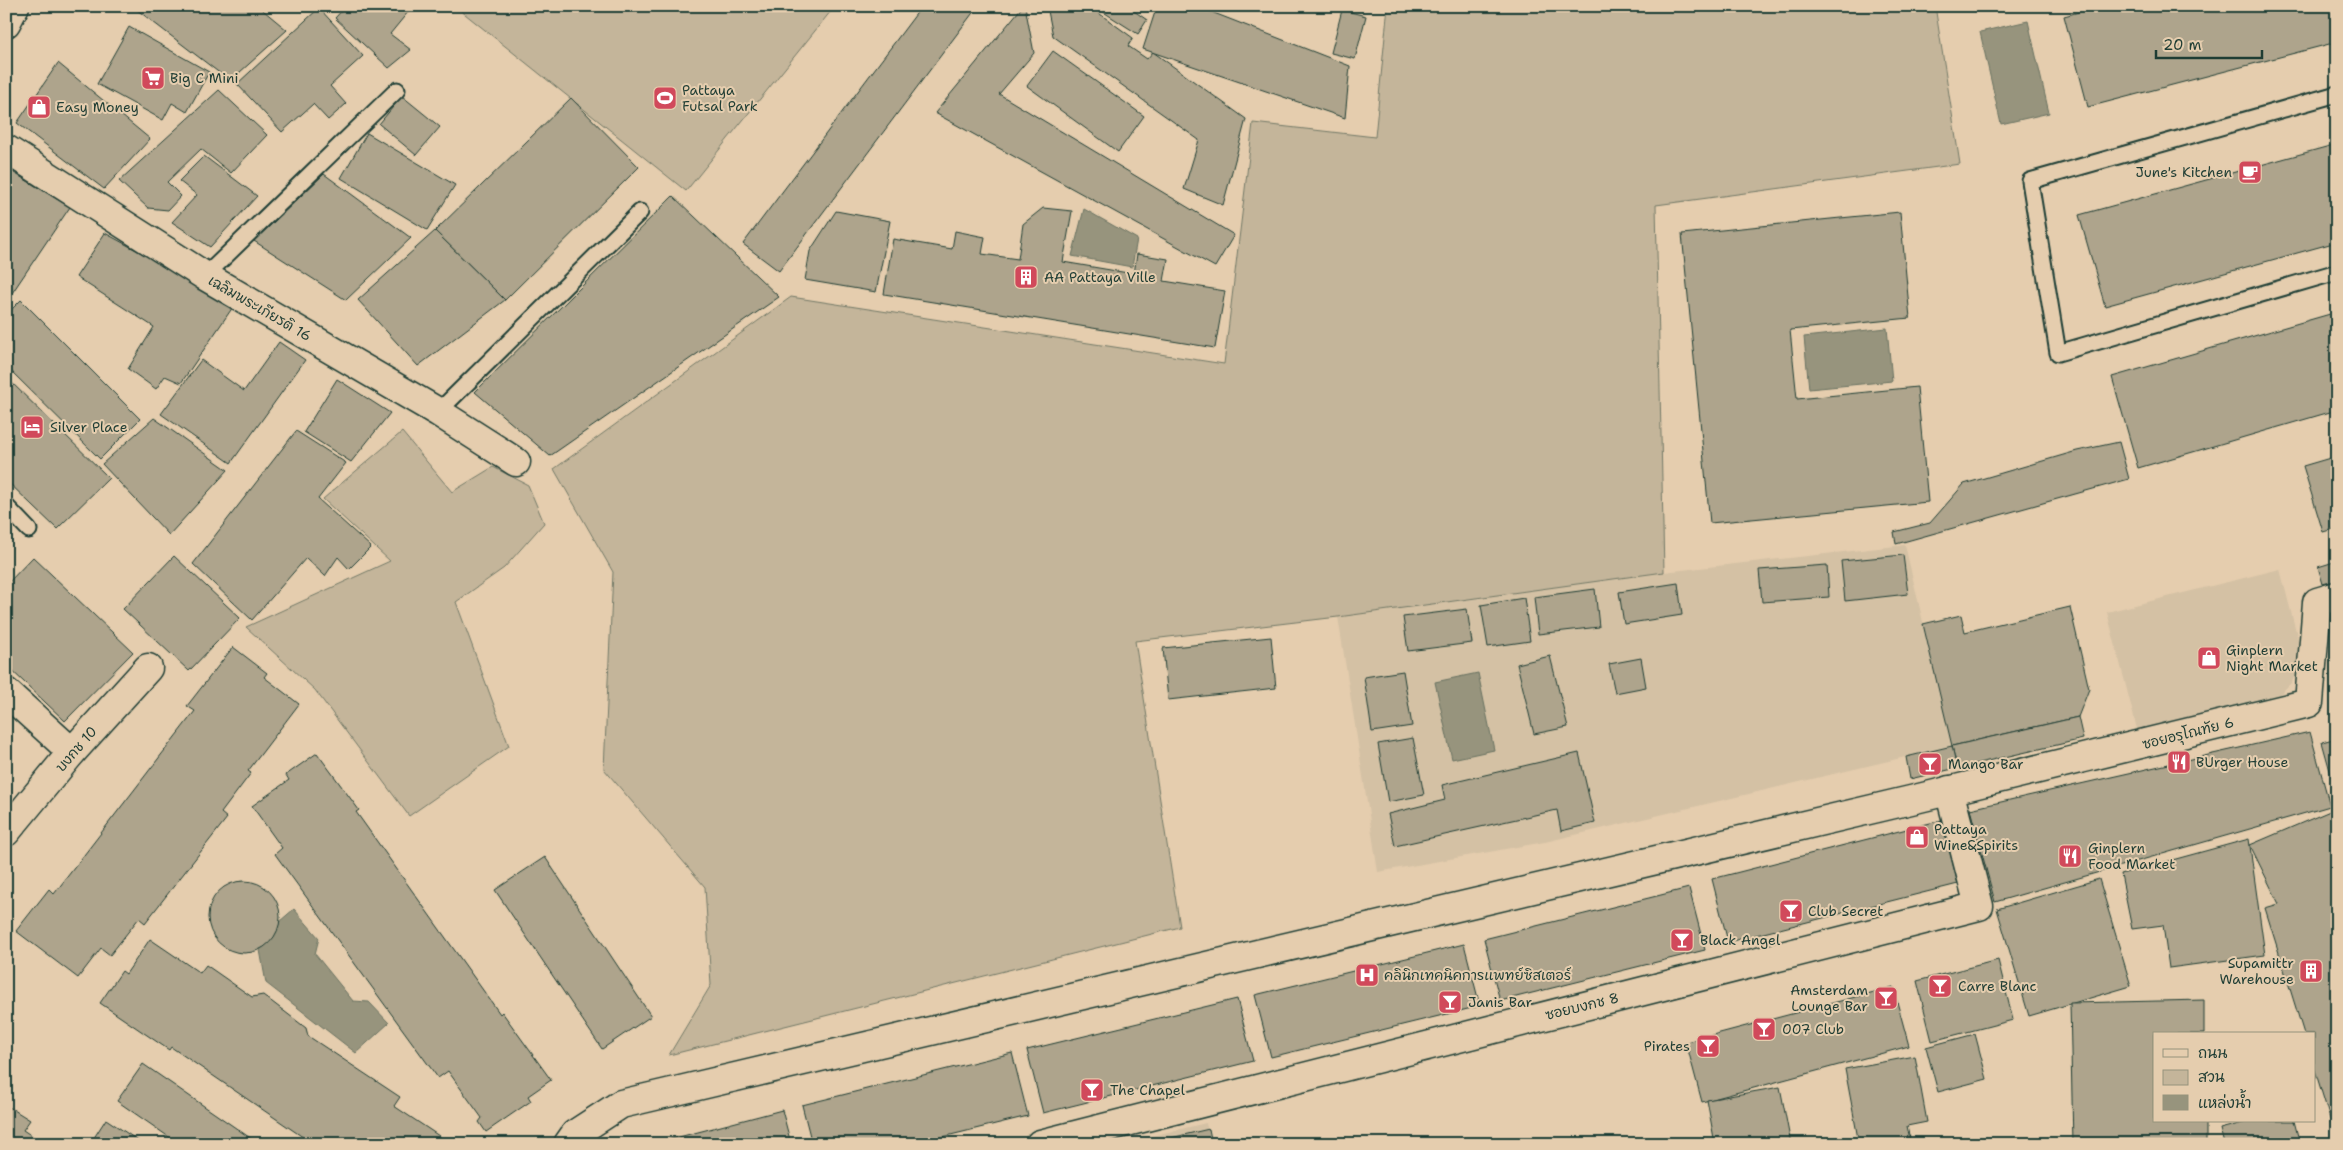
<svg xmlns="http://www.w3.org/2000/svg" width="2343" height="1150" font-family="'Shantell Sans','Playpen Sans Thai',sans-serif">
<rect width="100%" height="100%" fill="#e5cdae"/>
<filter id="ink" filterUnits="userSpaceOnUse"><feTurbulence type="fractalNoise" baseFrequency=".02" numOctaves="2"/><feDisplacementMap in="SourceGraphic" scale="10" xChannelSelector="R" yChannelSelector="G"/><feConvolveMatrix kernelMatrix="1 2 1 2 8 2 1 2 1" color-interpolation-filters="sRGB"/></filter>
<g filter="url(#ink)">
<!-- built -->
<g fill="#d4c1a4">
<polygon points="1905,545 1952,746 1545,842 1378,872 1338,617 1664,572"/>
<polygon points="2280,569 2300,647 2300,668 2291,683 2276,698 2138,733 2107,612"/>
<polygon points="1206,1123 1211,1144 1119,1144"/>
</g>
<!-- green -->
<g fill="#c4b59a" stroke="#727967">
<polygon points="455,6 835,6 686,191"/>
<polygon points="1388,6 1935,6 1960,164 1656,205 1664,572 1338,617 1135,641 1180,927 669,1055 711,985 705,887 604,769 613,572 554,469 791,297 1224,364 1253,123 1375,137"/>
<polygon points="402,432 452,492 493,467 528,485 544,523 504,568 456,602 509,746 409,816 315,690 246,627 390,561 323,499"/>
</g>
<!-- water -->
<g fill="#97947d" stroke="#677160">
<polygon points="2028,21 2049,113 2001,124 1980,32"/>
<polygon points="1084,209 1137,239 1132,267 1072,256"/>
<polygon points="1887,328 1892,381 1809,389 1804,337"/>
<polygon points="1478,673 1494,750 1452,759 1435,682"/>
<polygon points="294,909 319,938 315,954 353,1001 369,1002 389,1023 356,1053 266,983 260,950 269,942 276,933 280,921"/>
</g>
<!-- building -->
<g fill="#aea48c" stroke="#1f3d34">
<polygon points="132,6 258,6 287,30 230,81"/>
<polygon points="346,6 413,6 390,34 411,50 389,68 335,18"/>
<polygon points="922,6 978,6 779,271 743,244"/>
<polygon points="1023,6 1025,6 1034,53 999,94 1234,235 1215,267 935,113"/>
<polygon points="1047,6 1089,6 1133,38 1128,46 1147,59 1153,52 1246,119 1223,205 1184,189 1199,140 1053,36"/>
<polygon points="1094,6 1127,6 1147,20 1138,34"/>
<polygon points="1157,6 1196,6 1350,66 1345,118 1143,49"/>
<polygon points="2101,6 2337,6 2337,42 2088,107 2064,16"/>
<polygon points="319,8 363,56 330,86 346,104 328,120 313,104 282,132 237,84"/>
<polygon points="1342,10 1366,16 1355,59 1331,53"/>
<polygon points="129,27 209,72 187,112 172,103 163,120 97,84"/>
<polygon points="1053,51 1144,116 1118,152 1027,86"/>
<polygon points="58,63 150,139 104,189 17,123"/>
<polygon points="219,90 267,135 231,173 201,149 167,182 181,196 168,210 148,208 119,181"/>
<polygon points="402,96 440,127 416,155 379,124"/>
<polygon points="571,98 639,167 505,300 435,231"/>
<polygon points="367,133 455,185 427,230 341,178"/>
<polygon points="2337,144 2337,242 2105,306 2079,215"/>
<polygon points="204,156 257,196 210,247 172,222 197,195 179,181"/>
<polygon points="6,168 70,207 6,302"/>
<polygon points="324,174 411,238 346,300 254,241"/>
<polygon points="673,196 779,297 550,456 475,392"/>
<polygon points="1043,208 1072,211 1063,262 1134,274 1137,254 1168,259 1164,281 1225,291 1215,348 884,294 893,239 952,249 955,231 985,237 982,254 1018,259 1023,224"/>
<polygon points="836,211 890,221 876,292 805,280 810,251"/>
<polygon points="1900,212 1910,318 1790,330 1797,399 1917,387 1928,502 1710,523 1682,234"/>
<polygon points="435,231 505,300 418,366 358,300"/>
<polygon points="105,233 235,304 181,383 165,376 156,389 128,369 154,327 76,277"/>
<polygon points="21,300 140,419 100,459 6,366 6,315"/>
<polygon points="2337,312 2337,410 2138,468 2112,377"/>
<polygon points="279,342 305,360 231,463 161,414 201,360 244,391"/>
<polygon points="6,377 109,478 57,529 6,480"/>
<polygon points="337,379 390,413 351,462 304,432"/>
<polygon points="154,418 228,470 169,535 102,464"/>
<polygon points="296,431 346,463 318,499 371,547 349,569 338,557 325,576 306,558 252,620 193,564"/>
<polygon points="2119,442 2129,479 1896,544 1894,532 1930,523 1964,484 2077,451"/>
<polygon points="2337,456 2337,528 2323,532 2303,466"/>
<polygon points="1903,555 1908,594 1845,601 1841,561"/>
<polygon points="174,556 240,618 189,671 123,609"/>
<polygon points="33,557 133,652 65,721 6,665 6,585"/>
<polygon points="2334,562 2337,580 2323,584 2318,567"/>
<polygon points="1827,565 1829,597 1762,602 1759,570"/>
<polygon points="1678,583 1682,615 1624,624 1619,592"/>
<polygon points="1595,589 1599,627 1538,634 1534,597"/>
<polygon points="1524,598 1530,641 1488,647 1481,605"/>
<polygon points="2070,607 2089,689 2078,717 1952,746 1923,624 1961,615 1965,632"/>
<polygon points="1467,609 1472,643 1408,651 1403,617"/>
<polygon points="1271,637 1276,688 1168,700 1163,648"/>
<polygon points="233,647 267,673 264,677 299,704 248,771 251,773 221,813 227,818 145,923 139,918 110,955 101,948 78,978 16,931 49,889 54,894 195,711 187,706"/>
<polygon points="1550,656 1568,727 1534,734 1517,664"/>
<polygon points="1641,658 1646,687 1615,693 1609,664"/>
<polygon points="1403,671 1412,726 1372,732 1364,677"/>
<polygon points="2078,717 2083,739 1957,768 1952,746"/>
<polygon points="2310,732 2330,806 1995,902 1970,809"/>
<polygon points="1413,738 1424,795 1388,802 1378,744"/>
<polygon points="2337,738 2337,796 2322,742"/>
<polygon points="1952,746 1957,768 1910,779 1906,757"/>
<polygon points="317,753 359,810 356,812 500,1014 502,1012 551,1080 528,1096 531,1101 486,1132 479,1122 482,1118 448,1071 438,1078 275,854 282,848 252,806 289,780 286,775"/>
<polygon points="1579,753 1595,823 1561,831 1557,810 1395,846 1388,814 1445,800 1442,785"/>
<polygon points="2337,808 2337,1131 2334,1132 2314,1067 2314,1034 2304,1034 2265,908 2279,904 2250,845"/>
<polygon points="1942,820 1958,884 1728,942 1712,879"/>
<polygon points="2249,839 2265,955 2169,968 2163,925 2132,929 2121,874"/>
<polygon points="545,857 651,1016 602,1049 495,890"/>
<polygon points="2099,879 2131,986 2029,1016 1997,909"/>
<circle cx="244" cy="917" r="36"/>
<polygon points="1689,888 1705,950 1500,1001 1484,939"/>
<polygon points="150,939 200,973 206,965 252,997 263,995 306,1028 308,1036 400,1097 394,1106 451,1144 313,1144 171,1047 169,1050 100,1003 122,971 126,974"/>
<polygon points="1464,944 1480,1006 1271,1057 1255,995"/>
<polygon points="1998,960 2013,1020 1932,1041 1917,981"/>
<polygon points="1893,987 1909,1046 1702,1102 1686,1042"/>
<polygon points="1237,999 1253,1061 1043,1113 1027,1050"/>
<polygon points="2204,1000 2204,1034 2154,1034 2154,1121 2206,1121 2206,1144 2073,1144 2070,1003"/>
<polygon points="1975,1034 1987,1079 1938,1092 1926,1047"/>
<polygon points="1012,1053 1028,1116 914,1144 812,1144 802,1105"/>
<polygon points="1915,1056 1927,1122 1907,1126 1910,1140 1893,1144 1859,1144 1845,1069"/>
<polygon points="143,1064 259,1144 179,1144 117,1101"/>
<polygon points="1780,1087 1791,1144 1715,1144 1707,1100"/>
<polygon points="6,1105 30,1120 23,1130 38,1140 36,1144 6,1144"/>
<polygon points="782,1110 791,1144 656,1143"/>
<polygon points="106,1119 143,1144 90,1144"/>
<polygon points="2250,1121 2294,1121 2300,1144 2224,1144 2220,1129"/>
<polygon points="1209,1129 1212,1144 1145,1144"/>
</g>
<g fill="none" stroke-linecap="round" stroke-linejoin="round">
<!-- lane casing -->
<g stroke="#1f3d34" stroke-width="19">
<g id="lane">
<polyline points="2337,94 2030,181 2058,353 2337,272"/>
<polyline points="205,276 397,90"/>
<polyline points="438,412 640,212"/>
<polyline points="6,506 29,530"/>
</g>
</g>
<!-- street casing -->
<g stroke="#1f3d34" stroke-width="31">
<g id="street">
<polyline points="6,149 205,276 438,412 516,462"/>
<polyline points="6,692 72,752"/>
<polyline points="6,832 72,752 148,668"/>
<polyline points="568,1144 575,1134 621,1104 1911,800 2309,703 2317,602 2337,596"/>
<polyline points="1040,1144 1979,906 1949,790"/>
</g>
</g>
<!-- secondary casing -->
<g stroke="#1f3d34" stroke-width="31">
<polyline id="secondary" points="6,23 15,6"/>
</g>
<!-- lane -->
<use href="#lane" stroke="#e5cdae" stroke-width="15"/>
<!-- street -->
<use href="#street" stroke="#e5cdae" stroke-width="28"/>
<!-- secondary -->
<use href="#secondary" stroke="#e5cdae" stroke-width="28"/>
</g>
</g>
<!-- icons -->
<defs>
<g id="supermarket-square" transform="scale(1.25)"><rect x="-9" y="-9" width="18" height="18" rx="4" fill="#d1495b" stroke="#e5cdae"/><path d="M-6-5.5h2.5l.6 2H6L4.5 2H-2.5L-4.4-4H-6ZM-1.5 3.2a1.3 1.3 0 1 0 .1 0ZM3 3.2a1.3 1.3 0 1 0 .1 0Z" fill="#fff"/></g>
<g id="stadium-square" transform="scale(1.25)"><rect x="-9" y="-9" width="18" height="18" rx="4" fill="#d1495b" stroke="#e5cdae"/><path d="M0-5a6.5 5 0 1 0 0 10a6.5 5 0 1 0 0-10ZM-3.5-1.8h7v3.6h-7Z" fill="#fff"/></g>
<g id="shop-square" transform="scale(1.25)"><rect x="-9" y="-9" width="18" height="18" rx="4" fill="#d1495b" stroke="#e5cdae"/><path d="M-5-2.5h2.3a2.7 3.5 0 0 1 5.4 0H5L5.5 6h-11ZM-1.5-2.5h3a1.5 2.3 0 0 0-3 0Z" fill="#fff"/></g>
<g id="cafe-square" transform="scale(1.25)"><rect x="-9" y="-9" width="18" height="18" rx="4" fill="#d1495b" stroke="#e5cdae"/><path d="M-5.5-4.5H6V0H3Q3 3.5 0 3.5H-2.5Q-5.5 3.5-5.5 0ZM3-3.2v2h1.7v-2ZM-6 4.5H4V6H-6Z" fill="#fff"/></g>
<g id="building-square" transform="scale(1.25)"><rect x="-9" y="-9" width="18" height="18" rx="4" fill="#d1495b" stroke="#e5cdae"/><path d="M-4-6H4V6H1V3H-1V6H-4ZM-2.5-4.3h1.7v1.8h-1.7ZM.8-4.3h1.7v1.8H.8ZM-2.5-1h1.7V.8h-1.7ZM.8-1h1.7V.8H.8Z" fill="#fff"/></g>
<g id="hotel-square" transform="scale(1.25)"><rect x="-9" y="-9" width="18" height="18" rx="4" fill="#d1495b" stroke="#e5cdae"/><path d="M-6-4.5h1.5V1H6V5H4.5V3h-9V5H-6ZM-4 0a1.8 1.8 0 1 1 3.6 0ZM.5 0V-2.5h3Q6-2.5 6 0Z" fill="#fff"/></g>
<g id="restaurant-square" transform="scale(1.25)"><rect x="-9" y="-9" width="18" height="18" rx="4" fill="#d1495b" stroke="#e5cdae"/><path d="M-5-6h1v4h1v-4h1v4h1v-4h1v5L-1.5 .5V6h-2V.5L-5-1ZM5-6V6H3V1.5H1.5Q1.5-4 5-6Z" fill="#fff"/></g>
<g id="bar-square" transform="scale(1.25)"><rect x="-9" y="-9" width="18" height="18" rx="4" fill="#d1495b" stroke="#e5cdae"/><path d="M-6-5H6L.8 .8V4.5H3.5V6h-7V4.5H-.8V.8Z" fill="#fff"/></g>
<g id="hospital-square" transform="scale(1.25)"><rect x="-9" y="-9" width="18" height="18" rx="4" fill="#d1495b" stroke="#e5cdae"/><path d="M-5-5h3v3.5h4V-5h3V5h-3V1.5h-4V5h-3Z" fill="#fff"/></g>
</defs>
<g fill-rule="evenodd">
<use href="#supermarket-square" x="153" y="78"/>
<use href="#stadium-square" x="665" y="98"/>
<use href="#shop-square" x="39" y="107"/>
<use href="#cafe-square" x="2250" y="172"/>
<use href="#building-square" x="1026" y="277"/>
<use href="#hotel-square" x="32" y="427"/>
<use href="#shop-square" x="2209" y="658"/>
<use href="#restaurant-square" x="2179" y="762"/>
<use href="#bar-square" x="1930" y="764"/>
<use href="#shop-square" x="1917" y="837"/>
<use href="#restaurant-square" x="2070" y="856"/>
<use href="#bar-square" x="1791" y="911"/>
<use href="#bar-square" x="1682" y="940"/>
<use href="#building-square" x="2311" y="971"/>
<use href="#hospital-square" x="1367" y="975"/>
<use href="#bar-square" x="1940" y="986"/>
<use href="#bar-square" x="1886" y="998"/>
<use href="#bar-square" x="1450" y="1002"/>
<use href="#bar-square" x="1764" y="1029"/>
<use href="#bar-square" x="1708" y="1046"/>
<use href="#bar-square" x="1092" y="1090"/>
</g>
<g text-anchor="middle" stroke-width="4" stroke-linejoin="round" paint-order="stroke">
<!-- poi labels -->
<g font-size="14" fill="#1f3d34" stroke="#e5cdae" text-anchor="start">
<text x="170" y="83">Big C Mini</text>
<text x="682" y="95">Pattaya<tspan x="682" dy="16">Futsal Park</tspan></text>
<text x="56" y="112">Easy Money</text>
<text x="2232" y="177" text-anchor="end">June's Kitchen</text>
<text x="1044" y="282">AA Pattaya Ville</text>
<text x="50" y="432">Silver Place</text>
<text x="2226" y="655">Ginplern<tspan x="2226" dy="16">Night Market</tspan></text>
<text x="2196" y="767">BUrger House</text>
<text x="1948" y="769">Mango Bar</text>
<text x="1934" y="834">Pattaya<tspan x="1934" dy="16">Wine&amp;Spirits</tspan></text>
<text x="2088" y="853">Ginplern<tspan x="2088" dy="16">Food Market</tspan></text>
<text x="1808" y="916">Club Secret</text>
<text x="1700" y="945">Black Angel</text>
<text x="2294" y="968" text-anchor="end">Supamittr<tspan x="2294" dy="16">Warehouse</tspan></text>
<text x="1384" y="980">คลินิกเทคนิคการแพทย์ซิสเตอร์</text>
<text x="1958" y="991">Carre Blanc</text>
<text x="1868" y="995" text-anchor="end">Amsterdam<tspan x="1868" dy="16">Lounge Bar</tspan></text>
<text x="1468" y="1007">Janis Bar</text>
<text x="1782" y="1034">007 Club</text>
<text x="1690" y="1051" text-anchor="end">Pirates</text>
<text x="1110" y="1095">The Chapel</text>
</g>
<!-- street labels -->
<g font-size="14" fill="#1f3d34" stroke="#e5cdae">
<text transform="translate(260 308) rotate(30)" y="5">เฉลิมพระเกียรติ 16</text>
<text transform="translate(2188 733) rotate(-14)" y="5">ซอยอรุโณทัย 6</text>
<text transform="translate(76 749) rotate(-49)" y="5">บงกช 10</text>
<text transform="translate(1582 1006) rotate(-14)" y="5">ซอยบงกช 8</text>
</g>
</g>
<!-- margin -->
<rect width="2343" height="1150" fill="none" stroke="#e5cdae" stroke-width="25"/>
<rect x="12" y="12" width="2318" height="1125" fill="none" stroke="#1f3d34" stroke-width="2" filter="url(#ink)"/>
<!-- legend -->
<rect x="2153" y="1032" width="162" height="90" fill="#e5cdae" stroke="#96937d"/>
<rect x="2163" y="1049" width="25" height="8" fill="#e5cdae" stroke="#96937d"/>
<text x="2198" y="1058" font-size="15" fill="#1f3d34">ถนน</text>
<rect x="2163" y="1070" width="25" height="15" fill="#c4b59a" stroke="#96937d"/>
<text x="2198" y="1082" font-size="15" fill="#1f3d34">สวน</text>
<rect x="2163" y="1095" width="25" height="15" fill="#97947d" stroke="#96937d"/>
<text x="2198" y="1108" font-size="15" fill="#1f3d34">แหล่งน้ำ</text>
<!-- scale -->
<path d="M2156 50v8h106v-8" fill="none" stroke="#1f3d34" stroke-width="2.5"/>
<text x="2163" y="50" font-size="15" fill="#1f3d34" stroke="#e5cdae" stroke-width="4" paint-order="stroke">20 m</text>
</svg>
